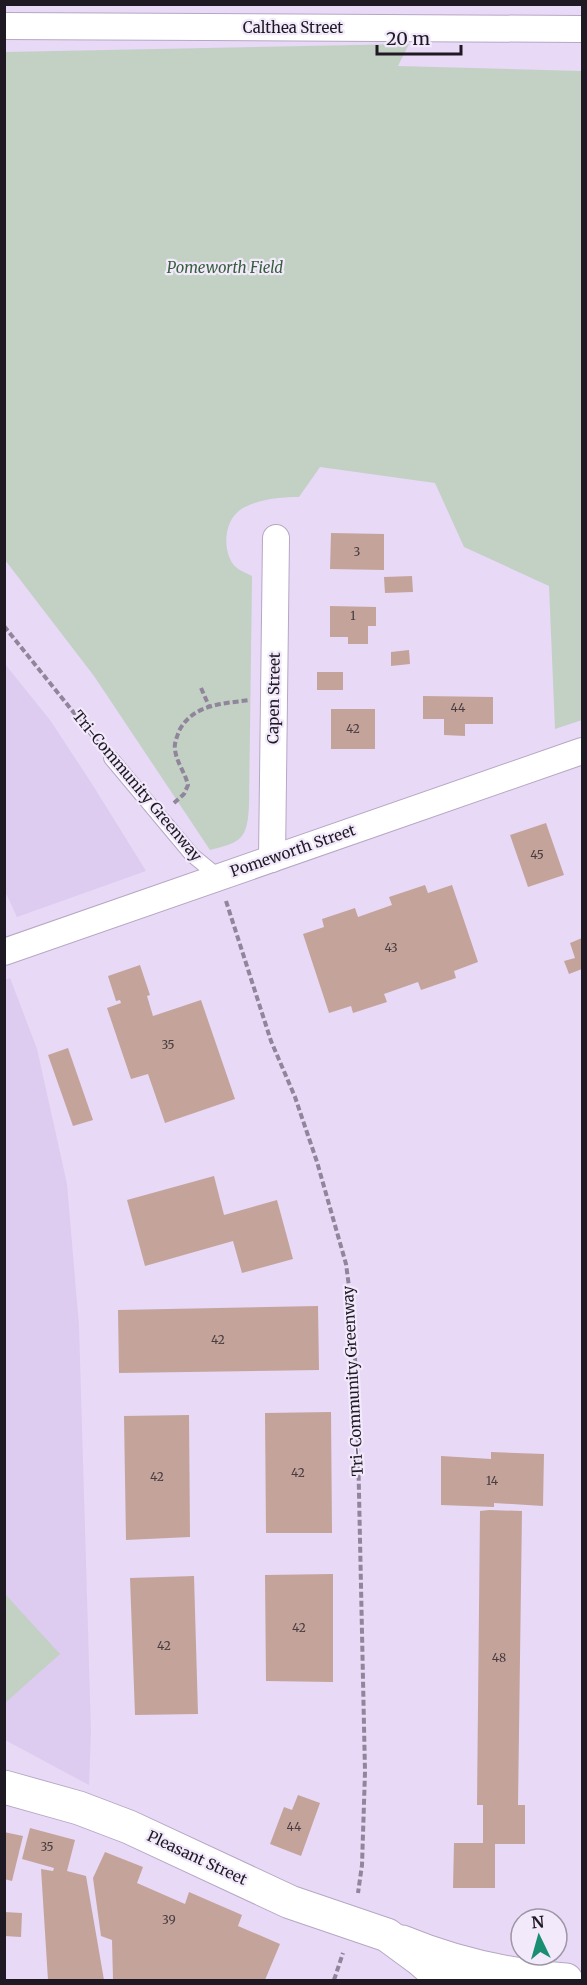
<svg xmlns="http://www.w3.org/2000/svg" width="587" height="1985" font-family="Merriweather,serif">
<rect width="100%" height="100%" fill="#e8d9f7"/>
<!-- built -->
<g fill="#decbf0">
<polygon points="4,663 50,720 92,784 146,871 17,917 4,889"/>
<polygon points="10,978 37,1049 67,1184 79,1326 91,1732 89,1785 5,1740 4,980"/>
</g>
<!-- green -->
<g fill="#c2d1c4">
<path d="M409,44L398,66L582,71V720L555,729L549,586L464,547L435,483L320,467L299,497C281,497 261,499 245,507C225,516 221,547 233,564C236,569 246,573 252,576L249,806C247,839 242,842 210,850L94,676L5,560V52Z"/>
<polygon points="4,1593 60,1654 5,1703 4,1703"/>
</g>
<!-- building -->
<g fill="#c4a49a">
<polygon points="331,533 384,534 384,570 330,569"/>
<polygon points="412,576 413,592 385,593 384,577"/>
<polygon points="330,606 376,607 376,626 368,626 368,644 348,644 348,637 330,637"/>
<polygon points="409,650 410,664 391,666 391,652"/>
<rect x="317" y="672" width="26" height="18"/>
<polygon points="423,696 493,697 493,724 465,724 465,736 444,735 444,719 423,719"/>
<rect x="331" y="709" width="44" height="40"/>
<polygon points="546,823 564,875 528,887 510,835"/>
<polygon points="425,885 428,893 452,885 478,962 454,971 456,978 421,990 418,982 384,994 387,1002 353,1013 351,1006 329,1013 303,934 324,927 322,919 355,908 358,917 392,905 389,897"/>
<polygon points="582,938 582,969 569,974 564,961 575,958 570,943"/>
<polygon points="140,965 150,995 147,996 153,1016 201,1000 235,1099 165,1123 148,1074 131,1079 107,1008 121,1003 120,1000 116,1001 108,976"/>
<polygon points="68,1048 93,1120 73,1126 48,1055"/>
<polygon points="214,1176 224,1215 277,1200 293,1259 242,1273 233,1241 145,1266 127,1200"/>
<polygon points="318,1306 319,1370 119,1373 118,1310"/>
<polygon points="331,1412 332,1533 266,1533 265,1413"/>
<polygon points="189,1415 190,1537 126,1540 124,1416"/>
<polygon points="491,1452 544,1454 543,1506 494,1503 494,1507 441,1505 441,1456 491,1459"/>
<polygon points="489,1510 522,1511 518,1805 525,1805 525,1844 495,1844 495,1888 453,1888 454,1843 483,1843 483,1805 477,1805 480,1511"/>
<polygon points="333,1574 333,1682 266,1681 265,1575"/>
<polygon points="194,1576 198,1714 135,1715 130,1578"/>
<polygon points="298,1795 320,1803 301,1856 270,1844 284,1807 292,1810"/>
<polygon points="30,1828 75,1840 67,1871 86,1876 104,1980 48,1980 41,1869 53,1871 54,1868 22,1859"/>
<polygon points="4,1832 23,1836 12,1881 4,1879"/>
<polygon points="105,1852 143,1867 137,1883 185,1904 189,1892 242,1915 238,1926 280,1944 265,1980 113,1980 112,1940 101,1936 93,1878"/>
<polygon points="4,1912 22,1913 21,1937 4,1936"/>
</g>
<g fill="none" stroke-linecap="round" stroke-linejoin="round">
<!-- service casing -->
<g stroke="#b6a7c4" stroke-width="16">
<polyline id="service" points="111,758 192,855 219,877"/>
</g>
<!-- minor casing -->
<g stroke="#b6a7c4" stroke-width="28">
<g id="minor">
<polyline points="4,26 582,29"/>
<polyline points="272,859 276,538"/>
<polyline points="4,952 582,751"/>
</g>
</g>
<!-- secondary casing -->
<g stroke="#b6a7c4" stroke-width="35">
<path id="secondary" d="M402,1942C455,1964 509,1976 566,1980"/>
</g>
<!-- primary casing -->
<g stroke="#b6a7c4" stroke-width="35">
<polyline id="primary" points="4,1787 79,1808 129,1827 290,1902 387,1935 421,1960 444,1980"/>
</g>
<!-- path -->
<g stroke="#90859b" stroke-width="4" stroke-dasharray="6 3" stroke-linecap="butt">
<polyline points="4,626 99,744"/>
<polyline points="201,688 209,706"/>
<path d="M174,803L184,794L188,785C185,772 176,762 175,749C174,743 177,737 179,731C193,704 222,704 249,700"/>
<polyline points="226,901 271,1041 295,1097 317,1162 346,1264 353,1317 357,1400 365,1772 362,1865 358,1893"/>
<polyline points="334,1980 343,1953"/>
</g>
<!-- service -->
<use href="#service" stroke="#fff" stroke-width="14"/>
<!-- minor -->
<use href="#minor" stroke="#fff" stroke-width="26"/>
<!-- secondary -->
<use href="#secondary" stroke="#fff" stroke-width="33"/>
<!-- primary -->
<use href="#primary" stroke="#fff" stroke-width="33"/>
</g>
<g text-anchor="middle" stroke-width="4.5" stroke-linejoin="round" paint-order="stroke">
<!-- number labels -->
<g font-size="12" fill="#483c41">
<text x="357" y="556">3</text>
<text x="353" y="620">1</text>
<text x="458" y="712">44</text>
<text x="353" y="733">42</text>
<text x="537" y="859">45</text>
<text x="391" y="952">43</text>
<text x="168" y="1049">35</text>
<text x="218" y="1344">42</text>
<text x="298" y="1477">42</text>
<text x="157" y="1481">42</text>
<text x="492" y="1485">14</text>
<text x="299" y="1632">42</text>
<text x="164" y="1650">42</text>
<text x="499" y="1662">48</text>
<text x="294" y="1831">44</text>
<text x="47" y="1851">35</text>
<text x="169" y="1924">39</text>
</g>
<!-- street labels -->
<g font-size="15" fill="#1e1923" stroke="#f2e9fb">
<text x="293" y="33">Calthea Street</text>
<text transform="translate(274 698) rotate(-89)" y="5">Capen Street</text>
<text transform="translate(137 786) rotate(50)" y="5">Tri-Community Greenway</text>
<text transform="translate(293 851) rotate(-19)" y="5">Pomeworth Street</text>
<text transform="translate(353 1381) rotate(-93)" y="5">Tri-Community Greenway</text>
<text transform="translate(197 1858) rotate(25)" y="5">Pleasant Street</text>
</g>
<!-- park labels -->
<g font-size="15" font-style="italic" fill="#365e3c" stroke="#f2e9fb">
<text x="225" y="273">Pomeworth Field</text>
</g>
</g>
<!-- border -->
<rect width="587" height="1985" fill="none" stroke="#1e1923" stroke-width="12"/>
<!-- north arrow -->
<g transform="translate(539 1937) rotate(355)"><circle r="28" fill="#f2e9fb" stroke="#9d96a5" stroke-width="1.5"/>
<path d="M0-4.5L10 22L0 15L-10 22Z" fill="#198e70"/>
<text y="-9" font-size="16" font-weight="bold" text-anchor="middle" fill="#1e1923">N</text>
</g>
<!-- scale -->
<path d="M377 45v9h84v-9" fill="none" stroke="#1e1923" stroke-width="3"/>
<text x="386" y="45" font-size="18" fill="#1e1923" stroke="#f2e9fb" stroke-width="4.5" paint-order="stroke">20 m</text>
</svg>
